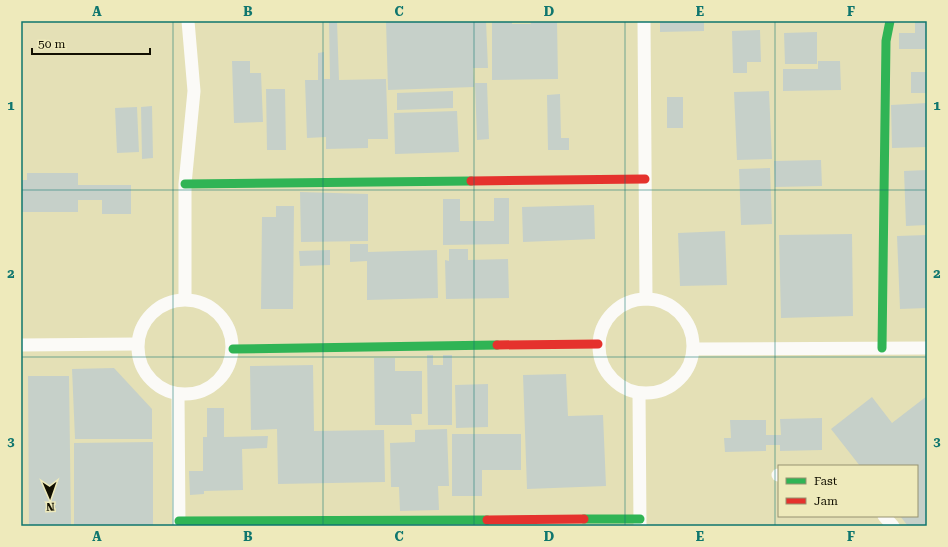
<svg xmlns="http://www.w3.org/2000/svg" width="948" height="547" font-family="'Roboto Serif',serif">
<rect width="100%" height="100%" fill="#e2e0c7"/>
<!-- built -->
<path fill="#e4e0b6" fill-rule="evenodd" d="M21,21H927V526H21ZM779,466H917V516H779Z"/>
<!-- building -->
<g fill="#c6d0c9">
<polygon points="329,21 337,21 339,80 386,79 388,139 368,139 368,148 326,149 326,137 307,138 305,80 318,80 318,53 324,52 324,79 330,79"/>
<polygon points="386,21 486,21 488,68 473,68 474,87 388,90"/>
<polygon points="492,21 512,21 512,24 531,24 530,21 557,21 558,79 492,80"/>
<polygon points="660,21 704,21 704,31 660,32"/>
<polygon points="915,21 927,21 927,49 899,49 899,33 915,33"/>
<polygon points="760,30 761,62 747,62 747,73 733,73 732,31"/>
<polygon points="817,32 817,64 785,64 784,33"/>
<polygon points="232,61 250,61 250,73 261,73 263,122 234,123"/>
<polygon points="818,61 840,61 841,90 783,91 783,69 818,69"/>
<rect x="911" y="72" width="16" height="21"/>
<polygon points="475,83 487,83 489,139 477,140"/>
<polygon points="266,89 285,89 286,150 267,150"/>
<polygon points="453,91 453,108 397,110 397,93"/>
<polygon points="769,91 772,159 737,160 734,92"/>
<polygon points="560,94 561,138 569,138 569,150 548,150 547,95"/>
<rect x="667" y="97" width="16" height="31"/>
<polygon points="927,103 927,147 892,148 891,105"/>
<polygon points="152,106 153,158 142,159 141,107"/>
<polygon points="137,107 139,152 117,153 115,108"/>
<polygon points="457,111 459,152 395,154 394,113"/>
<polygon points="821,160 822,186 775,187 774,161"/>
<polygon points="770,168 772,224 741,225 739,169"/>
<polygon points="927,170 927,225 906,226 904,171"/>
<polygon points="27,173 78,173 78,185 131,185 131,214 102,214 102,200 78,200 78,212 21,212 21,180 27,180"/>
<polygon points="300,192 368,194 368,241 301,242"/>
<polygon points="494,198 509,198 509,244 443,245 443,199 460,199 460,221 494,221"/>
<polygon points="594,205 595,239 523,242 522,207"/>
<polygon points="276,206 294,206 293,309 261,309 262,217 276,217"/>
<polygon points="725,231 727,285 680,286 678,233"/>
<polygon points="852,234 853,316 781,318 779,235"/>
<polygon points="927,235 927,308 900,309 897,236"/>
<polygon points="350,244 368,244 368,252 437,250 438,298 367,300 367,261 350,262"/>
<polygon points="449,249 468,249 468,260 508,259 509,298 446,299 445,260 449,261"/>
<polygon points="330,250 330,265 300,266 299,251"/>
<polygon points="427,355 433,355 433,365 443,365 443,355 452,355 452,425 428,425"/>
<polygon points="374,358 395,358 395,371 422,371 422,414 411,414 412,425 375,425"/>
<polygon points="313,365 314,431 384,430 385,482 278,484 277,429 251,430 250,366"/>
<polygon points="114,368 152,409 152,439 75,439 72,369"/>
<polygon points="566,374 568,416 603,415 606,486 527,489 523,375"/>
<polygon points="28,376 69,376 71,526 29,526"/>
<polygon points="488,384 488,427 456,428 455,385"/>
<polygon points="927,396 927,526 908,526 900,516 917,516 917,466 860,466 831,429 872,397 892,423"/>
<polygon points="207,408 224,408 224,437 268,436 267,448 242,449 243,490 204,491 204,494 190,495 189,471 203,471 203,437 207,437"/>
<polygon points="822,418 822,450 780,451 780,445 766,445 766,451 725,452 724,438 731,438 730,420 766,420 766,435 781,435 780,419"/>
<polygon points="447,429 449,486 438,486 439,510 400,511 399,487 391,487 390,443 415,442 415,430"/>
<polygon points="452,434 521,434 521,470 482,470 482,496 452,496"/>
<polygon points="153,442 153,526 74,526 74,443"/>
</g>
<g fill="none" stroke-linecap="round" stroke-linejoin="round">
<!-- street -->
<g stroke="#fbfaf7" stroke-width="13">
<polyline points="644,21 646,299"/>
<circle cx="646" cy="346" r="47"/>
<polyline points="185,299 185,184 194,91 188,21"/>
<circle cx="185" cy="347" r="47"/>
<polyline points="21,345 137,344"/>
<polyline points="694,349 927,348"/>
<polyline points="178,394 179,526"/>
<polyline points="639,394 640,526"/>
<polyline points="778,475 779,475"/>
<polyline points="884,516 893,526"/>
</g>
<!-- fast -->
<g stroke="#30b455" stroke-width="9">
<polyline points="185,184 471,181"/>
<polyline points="882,348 886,41 890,21"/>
<polyline points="233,349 497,345"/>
<polyline points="584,519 640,519"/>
<polyline points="179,521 487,520"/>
</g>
<!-- jam -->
<g stroke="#e5322d" stroke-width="9">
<polyline points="471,181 645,179"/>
<polyline points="497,345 598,344"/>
<polyline points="487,520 584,519"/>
</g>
</g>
<!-- grid -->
<path fill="none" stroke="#0f766e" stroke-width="1" stroke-opacity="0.55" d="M173,21V526M323,21V526M474,21V526M625,21V526M775,21V526M21,190H927M21,357H927"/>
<!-- border -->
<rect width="948" height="547" fill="none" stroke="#eeeabb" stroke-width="44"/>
<!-- legend -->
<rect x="778" y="465" width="140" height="52" fill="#eeeabb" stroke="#969271"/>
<rect x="786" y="478" width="20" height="6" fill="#30b455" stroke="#969271"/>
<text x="814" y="485" font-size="12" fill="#110f01">Fast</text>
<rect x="786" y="498" width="20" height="6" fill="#e5322d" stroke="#969271"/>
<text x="814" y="505" font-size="12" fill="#110f01">Jam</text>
<!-- north arrow -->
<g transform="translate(50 497) rotate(178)" stroke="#eeeabb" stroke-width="3" paint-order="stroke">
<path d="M0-3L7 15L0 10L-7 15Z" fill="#110f01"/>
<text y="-6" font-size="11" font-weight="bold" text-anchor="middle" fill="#110f01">N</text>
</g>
<!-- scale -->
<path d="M32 48v6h118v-6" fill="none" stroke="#110f01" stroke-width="2"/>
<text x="38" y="48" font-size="12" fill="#110f01" stroke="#eeeabb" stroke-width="3" paint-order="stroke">50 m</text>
<rect x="22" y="22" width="904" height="503" fill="none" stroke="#0f766e" stroke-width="1.5"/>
<g font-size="13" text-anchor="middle" font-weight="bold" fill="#0f766e">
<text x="97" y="16">A</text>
<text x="248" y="16">B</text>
<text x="399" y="16">C</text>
<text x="549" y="16">D</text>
<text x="700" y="16">E</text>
<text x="851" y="16">F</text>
<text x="11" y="110">1</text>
<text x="937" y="110">1</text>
<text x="11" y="278">2</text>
<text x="937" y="278">2</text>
<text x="11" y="446">3</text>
<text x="937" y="446">3</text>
<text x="97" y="541">A</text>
<text x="248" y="541">B</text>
<text x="399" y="541">C</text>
<text x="549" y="541">D</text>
<text x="700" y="541">E</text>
<text x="851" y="541">F</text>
</g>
</svg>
